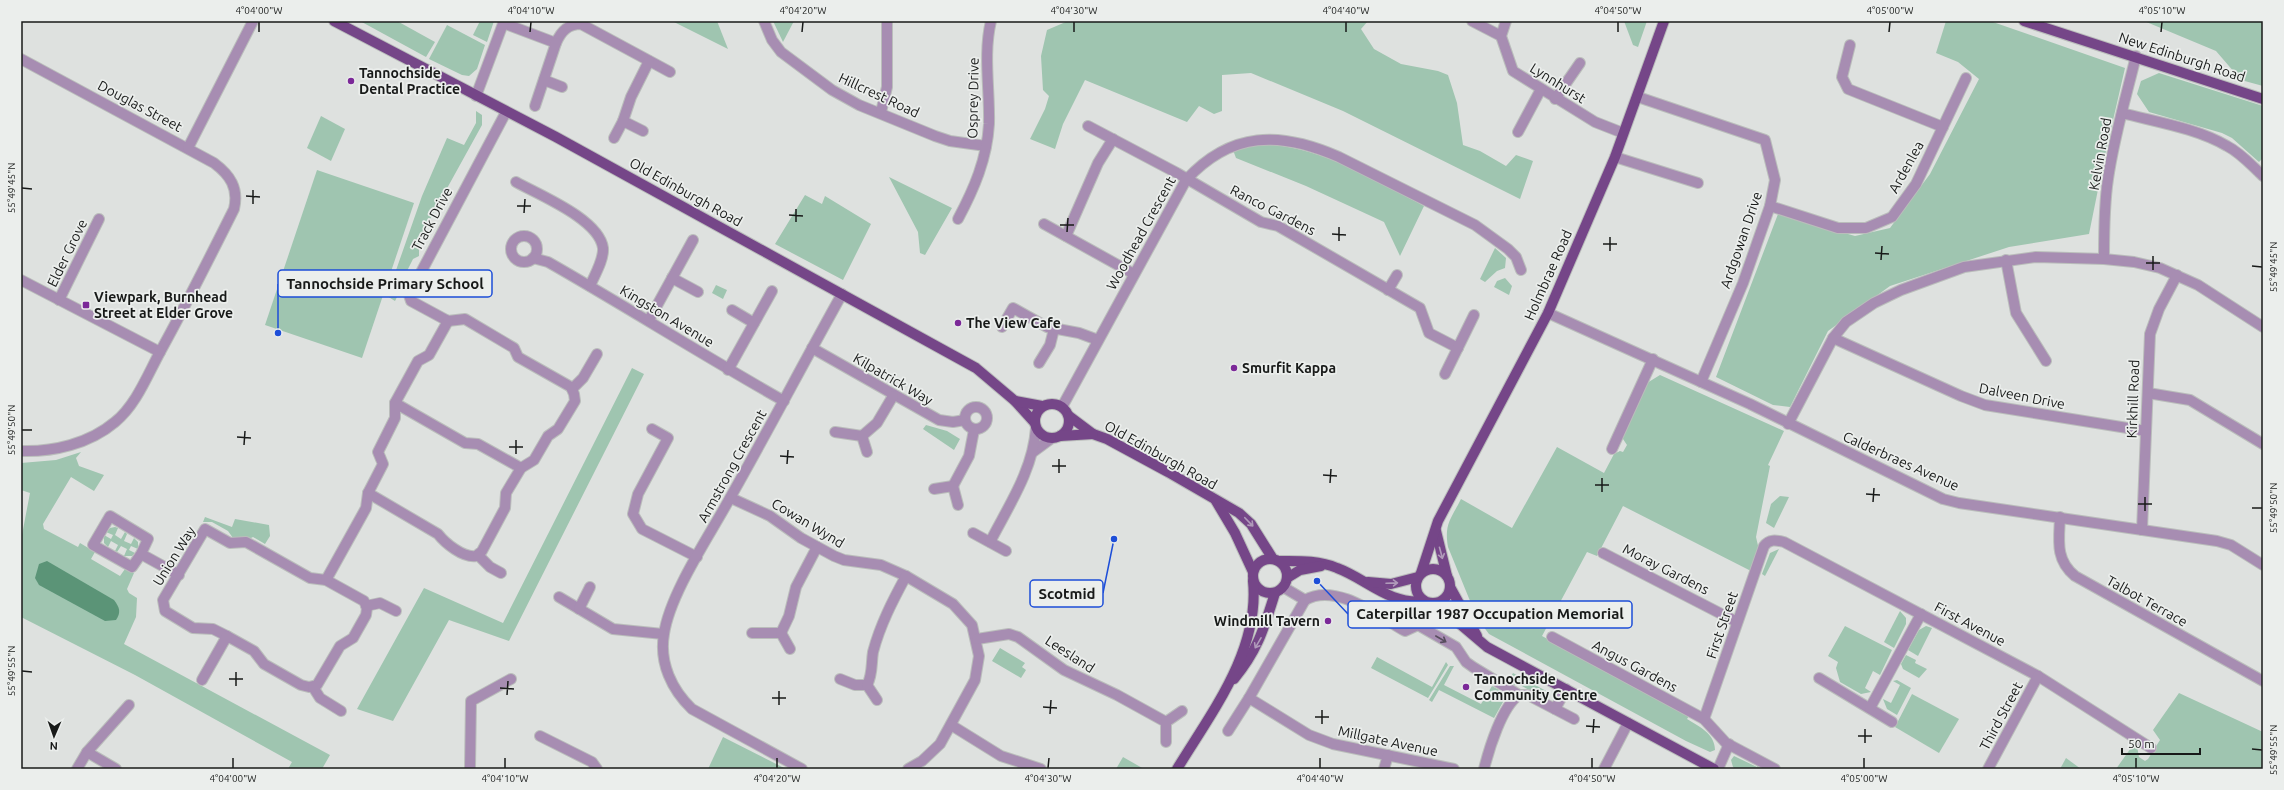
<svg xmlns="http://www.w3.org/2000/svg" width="2284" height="790" font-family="Ubuntu,sans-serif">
<rect width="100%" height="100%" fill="#dee1df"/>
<!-- green -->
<g fill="#9fc5b0">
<polygon points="360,21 397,21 435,42 426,57"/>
<polygon points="480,21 494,21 487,42 473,35"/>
<polygon points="672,21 717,21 728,49"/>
<polygon points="773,21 794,21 783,42"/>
<polygon points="1068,21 1368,21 1361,29 1374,49 1401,64 1438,71 1448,75 1457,103 1463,145 1480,151 1506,166 1516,155 1533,161 1520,199 1343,111 1251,73 1222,75 1222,111 1214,114 1199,106 1187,122 1085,80 1063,124 1055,149 1030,139 1045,109 1049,96 1043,90 1041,56 1047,30"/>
<polygon points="1624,21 1647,21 1638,47 1633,45"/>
<polygon points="1946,21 1990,21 2125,68 2105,155 2089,234 2009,247 1890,286 1828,331 1790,407 1773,405 1716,377 1778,214 1855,236 1890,228 1930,174 1979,79 1958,62 1936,53"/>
<polygon points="2144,21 2263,21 2263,86 2241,80 2216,51"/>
<polygon points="447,25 485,45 477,69 469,76 462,75 429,59"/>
<polygon points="2159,73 2263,106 2263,158 2259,162 2232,138 2222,133 2149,112 2137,94 2141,81"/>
<polygon points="476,111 482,115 482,125 419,239 419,256 413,259 399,287 400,291 395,301 387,296 422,196 447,138 464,145 476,123"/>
<polygon points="321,116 345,129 331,161 307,148"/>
<path d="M1261,144C1321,146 1373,179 1424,206L1400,256L1384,222L1306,186L1236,158L1233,150Z"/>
<polygon points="317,170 414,203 362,358 265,325"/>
<polygon points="889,177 952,208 925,255 920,253 918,232"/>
<polygon points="805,195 822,204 825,196 871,224 843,280 775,244"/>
<polygon points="1495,248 1506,258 1505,268 1497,271 1485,282 1480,279"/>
<polygon points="1505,278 1512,286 1509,295 1494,287 1497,281"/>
<polygon points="716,285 727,290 723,299 712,293"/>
<polygon points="632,368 644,374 509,641 449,620 393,721 357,709 424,588 503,623"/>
<path d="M1660,375L1784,431L1768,465L1770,466L1756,537L1759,550L1751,571L1623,506L1597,556L1587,552L1542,636L1689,716L1687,719C1700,727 1715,734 1715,750L1710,752L1686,741L1489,634L1477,618L1448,547C1444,524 1451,519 1461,499L1512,528L1557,447L1604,473L1614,454L1620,451L1623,452L1627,445L1623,439V434L1647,383Z"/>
<polygon points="926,425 947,431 960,439 954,450 923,429"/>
<polygon points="81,452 76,458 79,466 104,475 94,491 71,477 43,524 44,529 78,547 80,543 95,552 91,559 120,576 125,569 134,573 127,589 129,593 137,598 136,617 124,644 330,755 322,769 288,769 292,762 135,675 21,617 21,540 30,493 21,490 21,463 56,460"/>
<polygon points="1780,496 1789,497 1774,528 1766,523 1771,504"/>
<polygon points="205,517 232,527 235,519 269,525 270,536 265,544 253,537 249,539 233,538 228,531 212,522 203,522"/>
<polygon points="115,527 118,528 115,535 121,539 125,532 127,534 124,541 131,544 134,538 138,542 138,549 131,546 129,550 135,553 132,556 124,556 127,549 121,546 117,552 115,551 118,545 111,541 108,547 104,543 104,535 111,539 113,535 106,532 110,528"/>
<polygon points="1779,549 1765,576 1762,574 1770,553"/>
<polygon points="1900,611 1906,618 1906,624 1894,648 1884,642"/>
<polygon points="1845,626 1892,650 1880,675 1873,671 1865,688 1871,692 1861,694 1840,682 1836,668 1838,662 1828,656"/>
<polygon points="1926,626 1932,628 1918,656 1908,650 1919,630"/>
<polygon points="1000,648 1025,663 1022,667 1026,670 1021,678 992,661"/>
<polygon points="1906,655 1916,660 1915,663 1927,669 1919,678 1903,669 1901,664"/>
<polygon points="1377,657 1432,687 1446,662 1448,665 1428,698 1371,668"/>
<polygon points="1450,666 1454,666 1444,685 1481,704 1492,686 1499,690 1503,702 1494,718 1439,690 1432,702 1429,700"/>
<polygon points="1513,673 1550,693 1546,699 1520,685 1514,685 1510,678"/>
<polygon points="1897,680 1911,688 1897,715 1887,709 1883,699 1891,703 1900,685 1893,681"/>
<polygon points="2179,693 2263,732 2263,769 2116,769 2133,745 2137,746 2139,757 2145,761 2148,759 2160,740 2153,730"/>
<polygon points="1912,694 1959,719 1939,753 1895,727"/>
<polygon points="723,737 786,769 708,769"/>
<polygon points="1734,756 1757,767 1758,764 1768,769 1736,769 1733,767 1731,760"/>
<polygon points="1123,757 1144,769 1116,769"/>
<polygon points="2066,758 2081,769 2060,769"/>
</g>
<!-- water -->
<path fill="#5b9477" d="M47,561L114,600C120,608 121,612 116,620L105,621L39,585L35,578L39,564Z"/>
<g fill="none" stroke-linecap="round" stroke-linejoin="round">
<!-- minor casing -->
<g stroke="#babdbb" stroke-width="12">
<g id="minor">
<polyline points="764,21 772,40 781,52 832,90 859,105 935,136 950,141 986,146"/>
<polyline points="1472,21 1501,36"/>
<polyline points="1506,21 1501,36 1513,71 1595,122 1623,133"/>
<path d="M503,23L556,43C561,31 568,24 581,24L670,72"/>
<polyline points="1850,45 1842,77 1848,89 1943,127"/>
<path d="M21,59L214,163C230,175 239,188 234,209C210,257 186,305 160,352C147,376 136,405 115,422C89,444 53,452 21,451"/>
<polyline points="544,80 562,87"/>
<polyline points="476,96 504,21"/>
<polyline points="1638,97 1765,140 1775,180 1770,206 1743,283 1701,382"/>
<polyline points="1555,99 1580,63"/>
<polyline points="535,106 556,43"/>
<polyline points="881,112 887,87 887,21"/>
<path d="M2122,113C2156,122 2196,128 2227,146C2241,153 2252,166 2263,176"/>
<polyline points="623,121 643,131"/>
<polyline points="1088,126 1177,173 1261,222 1278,226 1420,308 1429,333 1458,348"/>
<polyline points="1518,132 1541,89"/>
<polyline points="614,138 623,121 631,97 649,61"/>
<polyline points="188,148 253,21"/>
<polyline points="1615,157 1698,183"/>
<path d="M516,182C539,195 599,219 603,248C604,260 594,276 590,286"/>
<polyline points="1770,206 1838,228 1866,228 1892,217 1916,184 1966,78"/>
<path d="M958,219C974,189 987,159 989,124C990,91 983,54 991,21"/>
<polyline points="1044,224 1134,274"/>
<polyline points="1066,236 1098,163 1113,139"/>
<circle cx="524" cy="249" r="13"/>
<path d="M533,258L548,262C627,307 704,356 784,401"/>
<path d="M2104,259C2104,232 2104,205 2108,179C2114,137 2126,97 2136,56"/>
<polyline points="2006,260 2016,313 2046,361"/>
<polyline points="672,278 698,292"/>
<polyline points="21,280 160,352"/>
<polyline points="1388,290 1397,275"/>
<polyline points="59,300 99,219"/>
<polyline points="732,310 754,323"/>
<polyline points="1548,313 1750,404 1943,499 1959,503 2217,541 2231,545 2263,565"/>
<polyline points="649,320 693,240"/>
<polyline points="1002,327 1013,308 1047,327 1079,333 1098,340"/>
<polyline points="1833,338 1961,396 1985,405 2146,431"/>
<polyline points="812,348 939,420 953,422 965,420"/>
<polyline points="1039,363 1050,345 1054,329"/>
<polyline points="728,370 772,291"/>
<polyline points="1445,374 1474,315"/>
<polyline points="572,389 583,378 597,354"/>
<polyline points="2148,393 2190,400 2263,444"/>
<polyline points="395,403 465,443 478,444 521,468"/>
<circle cx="976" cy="418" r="11"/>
<path d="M1062,407L1186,180C1231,131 1280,131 1339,157L1475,225L1508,249L1516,257L1521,270"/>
<polyline points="1788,424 1833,338 1846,322 1874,303 1901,290 1964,267 2036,257 2104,259 2134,262 2160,268 2198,285 2263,327"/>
<polyline points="652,429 668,438 638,494 633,514 642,529 697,557"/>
<polyline points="835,432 862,436 867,452"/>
<polyline points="862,436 877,423 893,396"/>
<polyline points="1612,449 1653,359"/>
<polyline points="1033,452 1052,438"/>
<polyline points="953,486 969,456 974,430"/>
<polyline points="934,489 953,486 958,505"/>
<path d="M368,493L438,534C445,543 463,558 476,556L482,551L505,508L506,493L521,468L534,460L548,436L558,429L575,401L574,394L571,387L518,357L514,348L465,319L448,321L411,301L409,295L506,112"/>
<polyline points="731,498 770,516 801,538 834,556 844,560 881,565 906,576 953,604 972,625 979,656 975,680 940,744 922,761 908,769"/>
<path d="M2060,517C2059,540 2055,560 2075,576L2263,681"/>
<polygon points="205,529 230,543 246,542 310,578 326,580 364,601 367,608 366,615 353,638 340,646 317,685 309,687 301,685 264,664 254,651 227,636 213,629 193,628 165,611 163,600"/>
<polyline points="2142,530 2150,334 2159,309 2177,275"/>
<polyline points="973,533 1006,551"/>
<path d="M990,542C1009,505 1033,470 1036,428"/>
<polyline points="1603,553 1737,622"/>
<polyline points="141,554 148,539 110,516 93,545 132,567 141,554 179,575"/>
<polyline points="478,555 490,567 501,573"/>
<polyline points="326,580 366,508 368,493 383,464 378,452 395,418 395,403 418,361 429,355 448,321"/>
<polyline points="1283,587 1305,600"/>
<polyline points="559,597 613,629 663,634"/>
<polyline points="1305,600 1249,698 1309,735 1333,744 1454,769"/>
<path d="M1305,600C1336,582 1378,616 1405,631L1418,625L1456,647L1466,662L1473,667L1519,695"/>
<polyline points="366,606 380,603 396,611"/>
<polyline points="579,609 590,587"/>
<polyline points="752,633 781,633 790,649"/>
<polyline points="781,633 789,616 796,587 817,547"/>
<polyline points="1552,637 1704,719 1726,743 1775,769"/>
<polyline points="977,639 1009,634 1018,637 1064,670 1117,695 1166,722"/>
<polyline points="1819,678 1892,722"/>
<polyline points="840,679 855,685 867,685 877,700"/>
<polyline points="202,680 227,636"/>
<path d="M867,685C873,674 871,664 873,652C880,625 893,600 906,576"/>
<polyline points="313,687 320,698 341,711"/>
<polyline points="1519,695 1528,695 1574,719"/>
<polyline points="1870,708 1921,614"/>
<polyline points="1555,709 1566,689"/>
<path d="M1704,719L1764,546C1769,539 1776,540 1784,542L2038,676L2151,748"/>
<polyline points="951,725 1001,756 1041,769"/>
<polyline points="1228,731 1249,698"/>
<polyline points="540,736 592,762 597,769"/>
<polyline points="1166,742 1166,722 1182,711"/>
<polyline points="87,752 116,769"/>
<polyline points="77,769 87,752 129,705"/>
<polyline points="470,769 471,701 511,679"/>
<path d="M802,769L692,709C672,690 659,663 664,634C670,593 710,535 730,498C768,431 804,362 842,294"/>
<polyline points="1384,769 1388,755"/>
<path d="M1484,769C1489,749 1502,706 1519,695"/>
<polyline points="1604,769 1628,723"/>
<polyline points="1718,769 1729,744"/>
<polyline points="1988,769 2038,676"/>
</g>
</g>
<!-- major casing -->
<g stroke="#babdbb" stroke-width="12">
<g id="major">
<polyline points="334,21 556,137 976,368 1015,401 1034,422"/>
<polyline points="2024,21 2263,99"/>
<polyline points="1015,401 1042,406"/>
<circle cx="1052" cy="421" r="17"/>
<polyline points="1069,416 1093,434 1107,439 1168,472 1239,513 1251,524 1273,559"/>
<polyline points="1060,436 1093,434"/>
<polyline points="1216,501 1235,533 1253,572"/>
<polyline points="1436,531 1447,576"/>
<circle cx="1270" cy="576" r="17"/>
<path d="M1279,561C1298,561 1318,560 1337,568C1367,579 1389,605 1424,601"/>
<circle cx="1433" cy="586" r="17"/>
<polyline points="1421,573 1438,521 1548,313 1615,157 1664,21"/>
<polyline points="1287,578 1300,570 1321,566"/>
<polyline points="1368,582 1391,584 1418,577"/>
<polyline points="1450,587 1477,636"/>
<polyline points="1429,603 1454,619 1487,647 1714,769"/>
<path d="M1234,679C1258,650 1264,628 1275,593"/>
<path d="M1177,769C1211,713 1260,651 1253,581"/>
</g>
</g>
<!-- minor -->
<use href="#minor" stroke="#a78db2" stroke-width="10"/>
<!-- major -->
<use href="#major" stroke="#754688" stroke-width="10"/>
</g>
<!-- one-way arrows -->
<defs><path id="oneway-shaft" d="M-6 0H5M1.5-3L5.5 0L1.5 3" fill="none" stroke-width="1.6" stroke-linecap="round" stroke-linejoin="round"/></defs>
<g stroke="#b09aba">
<use href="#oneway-shaft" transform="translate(1249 522) rotate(46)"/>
<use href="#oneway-shaft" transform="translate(1441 553) rotate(75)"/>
<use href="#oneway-shaft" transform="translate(1392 583) rotate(-2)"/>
<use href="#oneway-shaft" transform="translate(1258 643) rotate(120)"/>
</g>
<use stroke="#584e5e" href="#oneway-shaft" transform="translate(1441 639) rotate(30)"/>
<!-- ticks -->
<path fill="none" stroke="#181a19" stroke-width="1.5" d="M259,32V22M530,32L531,22M802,32L803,22M1074,32V22M1346,32V22M1618,32V22M1889,32L1890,22M2161,32L2162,22M22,188L32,189M246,196L260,197M253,204V190M517,206H531M524,213L525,199M789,215L803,216M796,222V209M1060,225H1074M1067,232L1068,218M1332,234L1346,235M1339,241V227M1603,244H1617M1610,251V237M1875,253L1889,254M1881,260L1882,246M2146,263H2160M2252,266L2262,267M2153,270V256M22,430H32M237,437L251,438M244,445L245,431M509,447H523M516,454V440M780,456L794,457M787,464L788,450M1052,466H1066M1059,473V459M1323,475L1337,476M1330,483L1331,469M1595,485H1609M1602,492V478M1866,494L1880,495M1873,502L1874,488M2138,504H2152M2252,508H2262M2145,511V497M22,671L32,672M229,679H243M236,686V672M500,688L514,689M507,695L508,681M772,698H786M779,705V691M1043,707L1057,708M1050,714L1051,700M1315,717H1329M1322,724V710M1586,726L1600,727M1593,733L1594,719M1858,736H1872M1865,743V729M2252,749L2262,750M233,768V758M505,768V758M777,768V758M1048,768L1049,758M1320,768V758M1592,768V758M1864,768V758M2136,768V758"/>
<!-- markers -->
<g fill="#7b2898" stroke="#ebeeec" stroke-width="1.5">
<circle cx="351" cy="81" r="4"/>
<rect x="82" y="301" width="8" height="8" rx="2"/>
<circle cx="958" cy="323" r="4"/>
<circle cx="1234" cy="368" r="4"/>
<circle cx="1328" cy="621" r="4"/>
<circle cx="1466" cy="687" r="4"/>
</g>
<g text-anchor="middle" stroke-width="3.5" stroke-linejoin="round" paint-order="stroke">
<!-- street labels -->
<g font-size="14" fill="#181a19" stroke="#ebeeec">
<text transform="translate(2182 57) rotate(18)" y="5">New Edinburgh Road</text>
<text transform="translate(1558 83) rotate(32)" y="5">Lynnhurst</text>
<text transform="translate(879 95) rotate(25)" y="5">Hillcrest Road</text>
<text transform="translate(973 98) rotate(-89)" y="5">Osprey Drive</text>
<text transform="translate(140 106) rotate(28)" y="5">Douglas Street</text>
<text transform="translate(2100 154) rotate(-80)" y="5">Kelvin Road</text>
<text transform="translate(1906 167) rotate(-61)" y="5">Ardenlea</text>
<text transform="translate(686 192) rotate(29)" y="5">Old Edinburgh Road</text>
<text transform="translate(1273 210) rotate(27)" y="5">Ranco Gardens</text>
<text transform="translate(432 219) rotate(-62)" y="5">Track Drive</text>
<text transform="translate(1141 233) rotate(-61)" y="5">Woodhead Crescent</text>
<text transform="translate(1741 240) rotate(-71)" y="5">Ardgowan Drive</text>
<text transform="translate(67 253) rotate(-64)" y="5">Elder Grove</text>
<text transform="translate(1548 275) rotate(-66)" y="5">Holmbrae Road</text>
<text transform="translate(667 316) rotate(31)" y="5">Kingston Avenue</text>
<text transform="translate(893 379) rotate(30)" y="5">Kilpatrick Way</text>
<text transform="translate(2022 396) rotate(11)" y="5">Dalveen Drive</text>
<text transform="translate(2133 399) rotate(-88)" y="5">Kirkhill Road</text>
<text transform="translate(1161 455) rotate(29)" y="5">Old Edinburgh Road</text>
<text transform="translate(1901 461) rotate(24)" y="5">Calderbraes Avenue</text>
<text transform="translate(732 466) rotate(-61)" y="5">Armstrong Crescent</text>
<text transform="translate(808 523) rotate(31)" y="5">Cowan Wynd</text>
<text transform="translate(174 556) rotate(-58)" y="5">Union Way</text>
<text transform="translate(1666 569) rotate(27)" y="5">Moray Gardens</text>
<text transform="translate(2147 601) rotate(29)" y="5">Talbot Terrace</text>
<text transform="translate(1970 624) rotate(28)" y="5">First Avenue</text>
<text transform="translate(1722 625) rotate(-71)" y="5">First Street</text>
<text transform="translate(1070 654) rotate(33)" y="5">Leesland</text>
<text transform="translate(1635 666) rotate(28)" y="5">Angus Gardens</text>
<text transform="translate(2001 716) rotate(-62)" y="5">Third Street</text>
<text transform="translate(1388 741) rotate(12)" y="5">Millgate Avenue</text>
</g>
<!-- poi labels -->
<g font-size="14" font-weight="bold" fill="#181a19" stroke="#ebeeec" text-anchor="start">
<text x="359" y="78">Tannochside<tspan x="359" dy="16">Dental Practice</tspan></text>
<text x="94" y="302">Viewpark, Burnhead<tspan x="94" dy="16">Street at Elder Grove</tspan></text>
<text x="966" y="328">The View Cafe</text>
<text x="1242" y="373">Smurfit Kappa</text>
<text x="1320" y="626" text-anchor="end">Windmill Tavern</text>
<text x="1474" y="684">Tannochside<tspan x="1474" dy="16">Community Centre</tspan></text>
</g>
</g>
<!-- callouts -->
<path fill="none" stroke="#1d4ed8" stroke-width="1.5" d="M278 333L278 284M1114 539L1103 593M1317 581L1348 614"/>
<g fill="#1d4ed8" stroke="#ebeeec" stroke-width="1.5">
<circle cx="278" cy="333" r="4"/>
<circle cx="1114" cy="539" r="4"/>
<circle cx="1317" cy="581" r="4"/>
</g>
<g fill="#ebeeec" stroke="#1d4ed8" stroke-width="1.5">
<rect x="278" y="270" width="214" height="27" rx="4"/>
<rect x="1030" y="580" width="73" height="27" rx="4"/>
<rect x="1348" y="601" width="284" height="27" rx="4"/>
</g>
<g font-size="15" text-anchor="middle" font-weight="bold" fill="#181a19">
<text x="385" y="289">Tannochside Primary School</text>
<text x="1067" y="599">Scotmid</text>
<text x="1490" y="619">Caterpillar 1987 Occupation Memorial</text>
</g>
<!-- border -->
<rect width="2284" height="790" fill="none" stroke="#ebeeec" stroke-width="44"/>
<!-- north arrow -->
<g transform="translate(54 736) rotate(182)" stroke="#ebeeec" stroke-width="3" paint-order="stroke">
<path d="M0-3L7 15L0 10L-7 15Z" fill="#181a19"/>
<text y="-6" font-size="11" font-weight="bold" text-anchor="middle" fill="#181a19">N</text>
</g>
<!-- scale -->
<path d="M2122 748v6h78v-6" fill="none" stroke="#181a19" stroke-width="2"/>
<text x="2128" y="748" font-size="12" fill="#181a19" stroke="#ebeeec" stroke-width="3" paint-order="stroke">50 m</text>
<rect x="22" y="22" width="2240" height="746" fill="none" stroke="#181a19" stroke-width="1.5"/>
<g font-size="10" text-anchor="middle" fill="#181a19">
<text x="259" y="14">4°04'00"W</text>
<text x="531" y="14">4°04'10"W</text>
<text x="803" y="14">4°04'20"W</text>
<text x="1074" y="14">4°04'30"W</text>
<text x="1346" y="14">4°04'40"W</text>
<text x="1618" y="14">4°04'50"W</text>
<text x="1890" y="14">4°05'00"W</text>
<text x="2162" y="14">4°05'10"W</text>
<text transform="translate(11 188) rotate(-90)" y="4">55°49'45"N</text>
<text transform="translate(2273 267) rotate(-90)" y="4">55°49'45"N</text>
<text transform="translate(11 430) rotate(-90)" y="4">55°49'50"N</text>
<text transform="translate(2273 508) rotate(-90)" y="4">55°49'50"N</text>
<text transform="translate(11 671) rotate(-90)" y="4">55°49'55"N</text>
<text transform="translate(2273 750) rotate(-90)" y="4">55°49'55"N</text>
<text x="233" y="782">4°04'00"W</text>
<text x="505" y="782">4°04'10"W</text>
<text x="777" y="782">4°04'20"W</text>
<text x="1048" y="782">4°04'30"W</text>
<text x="1320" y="782">4°04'40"W</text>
<text x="1592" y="782">4°04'50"W</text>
<text x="1864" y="782">4°05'00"W</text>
<text x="2136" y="782">4°05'10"W</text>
</g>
</svg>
